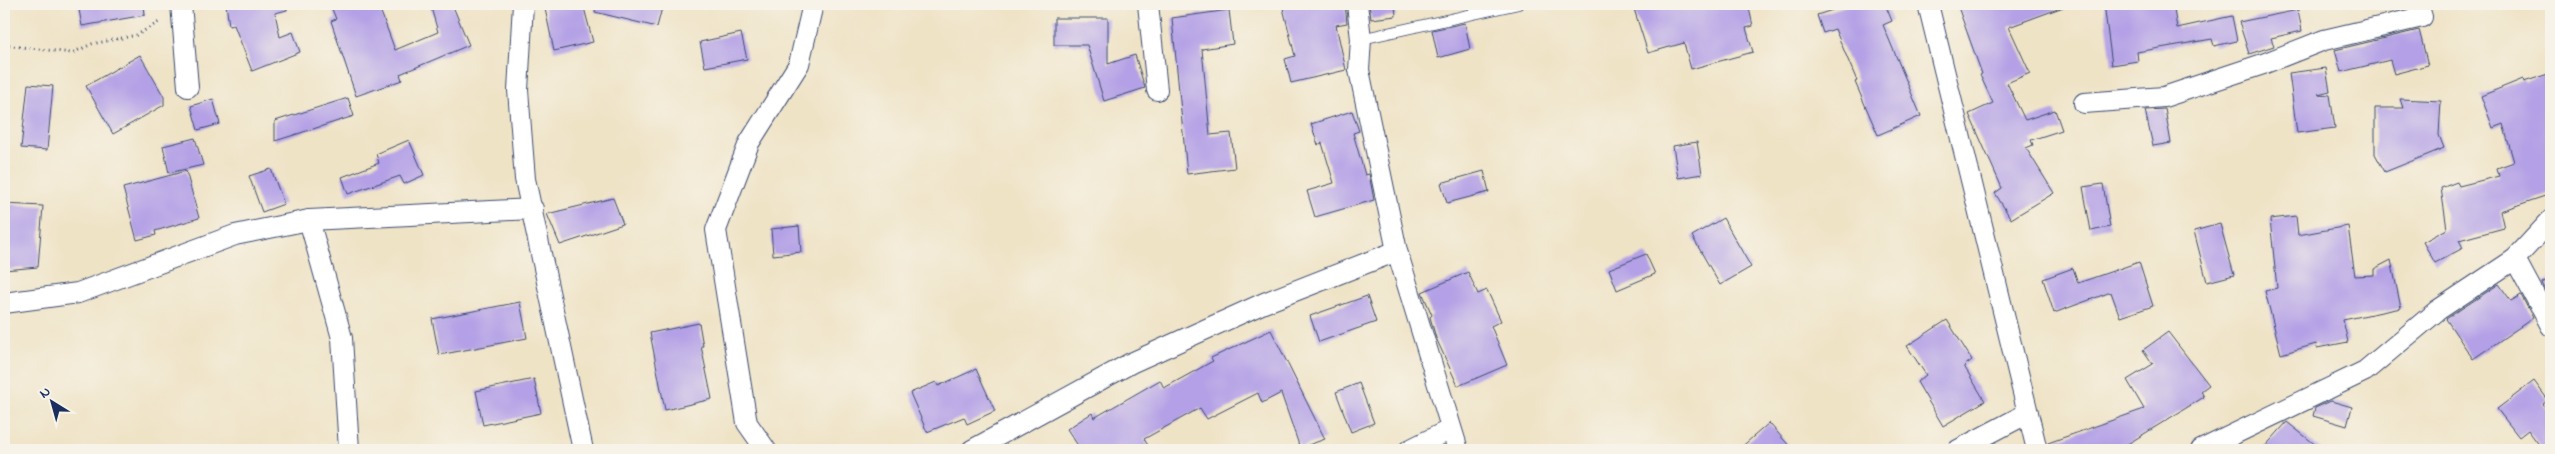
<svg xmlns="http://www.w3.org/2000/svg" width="2555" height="454" font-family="'Indie Flower',sans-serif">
<rect width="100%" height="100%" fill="#f7f3e8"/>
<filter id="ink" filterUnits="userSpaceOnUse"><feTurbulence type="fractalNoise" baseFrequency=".02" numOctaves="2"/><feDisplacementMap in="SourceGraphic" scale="10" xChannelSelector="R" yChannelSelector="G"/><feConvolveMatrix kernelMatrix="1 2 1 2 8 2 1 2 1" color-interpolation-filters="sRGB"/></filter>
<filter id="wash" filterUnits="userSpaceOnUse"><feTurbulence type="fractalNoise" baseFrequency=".0096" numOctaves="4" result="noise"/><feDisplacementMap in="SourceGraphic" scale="20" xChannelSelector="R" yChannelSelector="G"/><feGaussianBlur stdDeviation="1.12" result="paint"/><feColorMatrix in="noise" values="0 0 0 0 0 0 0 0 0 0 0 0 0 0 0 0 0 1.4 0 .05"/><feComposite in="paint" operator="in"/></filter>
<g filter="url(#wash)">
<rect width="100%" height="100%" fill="#efe3c6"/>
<g id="blocks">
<!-- building -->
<g fill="#b3a0e6">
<polygon points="78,4 144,4 145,15 82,26"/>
<polygon points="226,4 286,4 287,10 275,13 280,37 293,32 300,52 252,71 234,25 229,26"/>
<polygon points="330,4 378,4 395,50 438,32 430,4 452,4 469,45 400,74 402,80 356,96 331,21 336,19"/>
<polygon points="544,4 583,4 593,42 554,51"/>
<polygon points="596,4 663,4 657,27 595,12"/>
<polygon points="1282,4 1345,4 1347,23 1336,25 1346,70 1291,83 1285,59 1295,56"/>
<polygon points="1369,4 1395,4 1396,16 1371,19"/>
<polygon points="1653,4 1748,4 1753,26 1746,28 1753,52 1691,69 1684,43 1648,53 1634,9"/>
<polygon points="1851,4 1885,4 1892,21 1883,25 1921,116 1878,135 1855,82 1857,81 1835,29 1823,33 1817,15"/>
<polygon points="1957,4 2065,4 2066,6 2009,27 2030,73 2007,83 2025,120 2055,110 2062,130 2031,140 2033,145 2026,148 2054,193 2011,219 1995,193 2002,188 1969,114 1993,103 1980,75 1982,74"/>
<polygon points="2104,4 2173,4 2177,28 2232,16 2237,41 2214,46 2212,39 2137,52 2138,61 2112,65"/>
<polygon points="1229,10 1233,44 1202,49 1210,135 1231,133 1235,168 1187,174 1172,18"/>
<polygon points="2298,10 2302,31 2271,38 2274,46 2249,54 2239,22"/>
<polygon points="1054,18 1108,18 1108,64 1135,55 1145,88 1104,101 1087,45 1054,45"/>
<polygon points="1465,23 1470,49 1438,58 1432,30"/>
<polygon points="2419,30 2428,65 2394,74 2390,60 2341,72 2335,50"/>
<polygon points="741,33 747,59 705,67 700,42"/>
<polygon points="140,55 164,97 164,105 113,134 86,86"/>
<polygon points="2326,68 2330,91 2318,94 2330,95 2335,128 2297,133 2289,73"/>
<polygon points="2551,73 2551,194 2500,211 2504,228 2459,240 2463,248 2435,263 2423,242 2447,229 2441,188 2457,182 2459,186 2499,176 2497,168 2514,162 2503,124 2493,128 2481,96 2523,79 2524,82"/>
<polygon points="28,84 53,86 47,150 21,148"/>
<polygon points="348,98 354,116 275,141 275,121"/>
<polygon points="213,99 220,124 198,130 191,106"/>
<polygon points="2400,99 2441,101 2439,135 2444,148 2385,172 2375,154 2375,108 2403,108"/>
<polygon points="2165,109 2171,143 2153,146 2145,110"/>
<polygon points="1352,111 1359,131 1353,133 1365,175 1369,174 1374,200 1315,217 1307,191 1334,183 1322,143 1318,145 1311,124"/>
<polygon points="195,138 203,165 169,173 163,146"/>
<polygon points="409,140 424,175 404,184 400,176 348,194 342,177 379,163 376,154"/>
<polygon points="1697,142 1702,174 1678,178 1673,146"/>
<polygon points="271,169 284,204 262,212 249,176"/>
<polygon points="186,171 199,218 155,231 156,235 137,240 123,188"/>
<polygon points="1484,171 1489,192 1447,203 1441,183"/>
<polygon points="2103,184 2110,227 2091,231 2083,187"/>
<polygon points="613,198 623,224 560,245 547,214"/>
<polygon points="4,204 43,206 38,267 4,270"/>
<polygon points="2296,216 2298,235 2348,226 2355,276 2374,275 2374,269 2391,260 2401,308 2343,320 2348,342 2317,348 2316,344 2281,354 2265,291 2277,288 2270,219"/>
<polygon points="1723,218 1751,267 1720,285 1692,236"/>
<polygon points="2220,224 2234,275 2207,282 2194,231"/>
<polygon points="799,226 801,252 773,255 771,229"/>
<polygon points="1646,254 1655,274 1617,290 1609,269"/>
<polygon points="2139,262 2153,306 2120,317 2111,292 2054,313 2043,279 2073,268 2078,283"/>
<polygon points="1468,272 1478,294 1487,290 1501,321 1491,326 1507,365 1458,386 1436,338 1430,317 1432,315 1422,292"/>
<polygon points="2551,278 2551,301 2542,283"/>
<polygon points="2499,284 2511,301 2521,295 2533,318 2473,359 2446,319"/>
<polygon points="1367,296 1376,322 1319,342 1310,316"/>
<polygon points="520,302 527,338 439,355 432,319"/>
<polygon points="1947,320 1972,360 1964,366 1985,401 1943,426 1917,382 1926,375 1907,346"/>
<polygon points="699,323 703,346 701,346 712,399 665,410 650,333"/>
<polygon points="1271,330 1325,439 1300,448 1281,393 1262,403 1258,393 1207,419 1200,408 1144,439 1151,450 1081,450 1067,429 1092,413 1094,418 1160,380 1164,388 1213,361 1211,358"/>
<polygon points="2168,332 2209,385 2201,391 2204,397 2126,445 2128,450 2049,450 2048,443 2144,409 2127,380 2153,364 2143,350"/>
<polygon points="976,369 995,411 967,424 964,417 927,432 910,393 936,382 938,386"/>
<polygon points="534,379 541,413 483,425 476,391"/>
<polygon points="2534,381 2548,400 2543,404 2551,414 2551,450 2543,450 2528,430 2519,437 2497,409"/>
<polygon points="1359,383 1374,423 1351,432 1336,392"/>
<polygon points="2331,401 2352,407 2347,426 2313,416 2315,408"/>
<polygon points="2287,422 2322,450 2262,450"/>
<polygon points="1769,423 1793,450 1738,450"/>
</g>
</g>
</g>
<g filter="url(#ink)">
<use href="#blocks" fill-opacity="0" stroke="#3b4a6e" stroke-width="1"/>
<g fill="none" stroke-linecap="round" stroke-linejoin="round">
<!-- service casing -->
<g stroke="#3b4a6e" stroke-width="12">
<polyline id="service" points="1361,39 1518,4"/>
</g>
<!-- minor casing -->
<g stroke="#3b4a6e" stroke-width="22">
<g id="minor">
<polyline points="181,4 188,87"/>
<polyline points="523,4 518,90 525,179 583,450"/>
<polyline points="1148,4 1157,90"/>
<polyline points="1357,4 1361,39 1359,70 1397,251 1458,450"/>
<polyline points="1928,4 2037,450"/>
<polyline points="2084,103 2164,97 2263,64 2324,40 2422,17 2418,4"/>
<polyline points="309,220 342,338 349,450"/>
<polyline points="2515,259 2551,326"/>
<polyline points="4,303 78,293 235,235 309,220 533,209"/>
<polyline points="766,450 747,423 716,230 749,143 799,64 813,4"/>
<polyline points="972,450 1131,363 1264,303 1397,251"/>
<polyline points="1409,450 1451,429"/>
<polyline points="1958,450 2028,413"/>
<polyline points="2201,450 2365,371 2438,310 2515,259 2551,220"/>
</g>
</g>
<!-- path -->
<polyline stroke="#3b4a6e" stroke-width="3" stroke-dasharray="1 4" stroke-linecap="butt" points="4,45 72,53 92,44 137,35 159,22"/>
<!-- service -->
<use href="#service" stroke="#fff" stroke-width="10"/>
<!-- minor -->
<use href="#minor" stroke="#fff" stroke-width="20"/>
</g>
</g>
<!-- margin -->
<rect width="2555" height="454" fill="none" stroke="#f7f3e8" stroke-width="20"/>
<!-- north arrow -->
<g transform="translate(52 402) rotate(323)" stroke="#f7f3e8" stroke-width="4" paint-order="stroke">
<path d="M0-4L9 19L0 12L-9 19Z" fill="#1b2f5e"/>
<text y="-8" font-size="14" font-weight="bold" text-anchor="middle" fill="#1b2f5e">N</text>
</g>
</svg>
